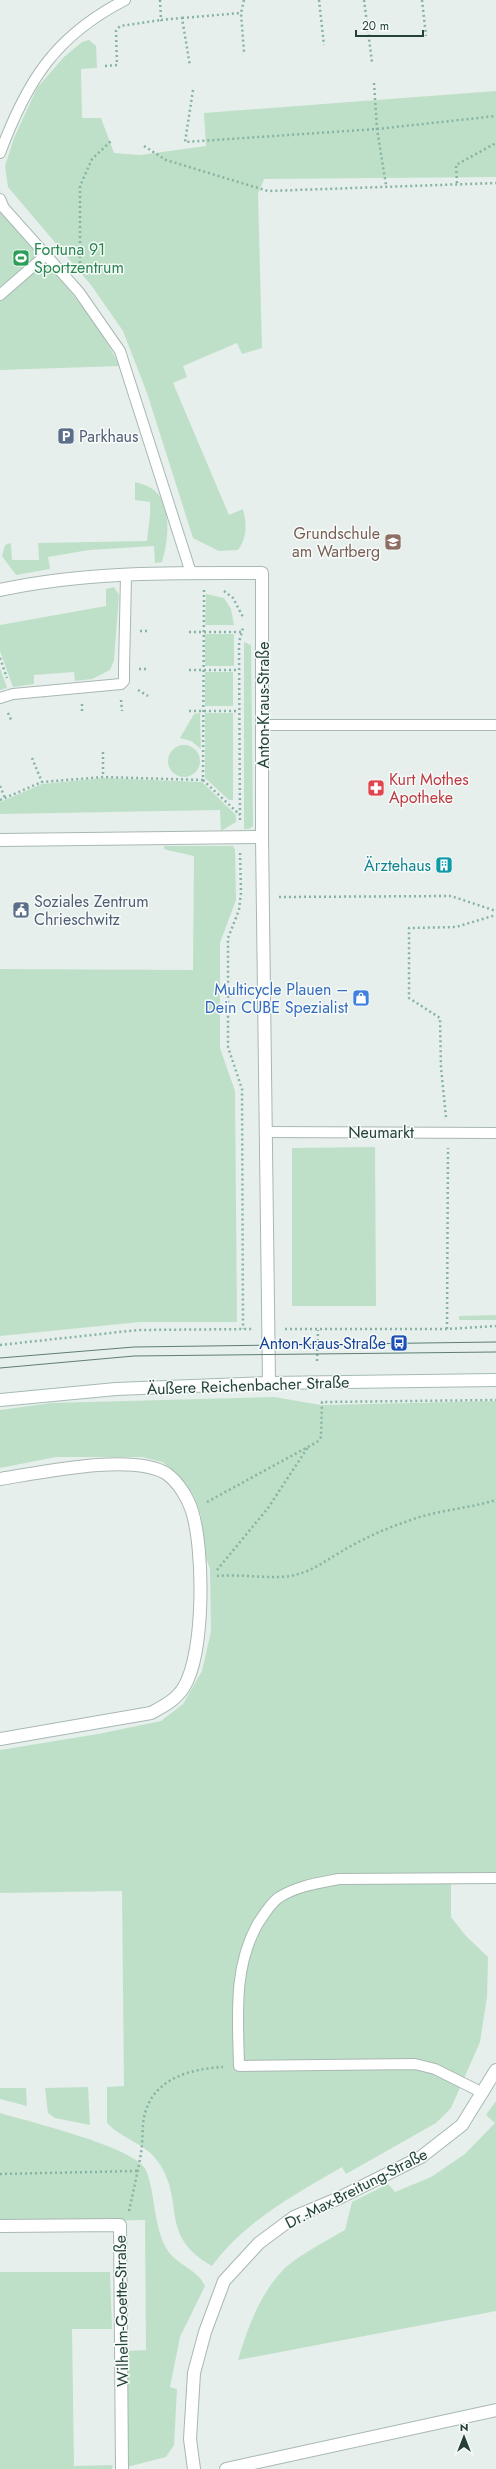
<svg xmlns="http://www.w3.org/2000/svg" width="496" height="2469" font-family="Jost,sans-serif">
<rect width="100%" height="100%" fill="#e6efeb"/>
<!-- green -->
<g fill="#bfe0c8">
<path d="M89,40L96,46L97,68L81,69L82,118H101L114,153L140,155L206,146L204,113L496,91V177L264,179L258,194L262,348L242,354L237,343L183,366L187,377L173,383L229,515L243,509C247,524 247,538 238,550L219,551L193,538L147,393L123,331L91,285L8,187L5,166L14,138L37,88L64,57L82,42Z"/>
<path d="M0,212C44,261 90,307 120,366L0,370Z"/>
<path d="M135,482C143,484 152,487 157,493C172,509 168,543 162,562L155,563L154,546L89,550L48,557L50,569L16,575L2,556L5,545L11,543L12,560H39L38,543L147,541C148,528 151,516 150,502L135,500Z"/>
<polygon points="114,587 119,595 114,660 110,670 92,679 75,681 74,672 34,675 34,684 13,687 0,651 0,625 106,606 106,589"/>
<polygon points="206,594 224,598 231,609 234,625 205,625"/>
<rect x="205" y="634" width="29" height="32"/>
<polygon points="244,642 251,645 253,826 249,829 244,829"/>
<polygon points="0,668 7,688 0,690"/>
<rect x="205" y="672" width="28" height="34"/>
<polygon points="200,713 201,749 191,741 180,738 194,714"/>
<polygon points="205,713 233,713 233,800 229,800 205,778"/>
<circle cx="184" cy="761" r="16"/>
<polygon points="103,778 202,782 236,815 236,822 221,831 220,810 0,814 0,802 42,784"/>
<polygon points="164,846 233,846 235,850 236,900 220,943 220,1048 235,1091 237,1322 140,1322 0,1336 0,969 193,970 194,856 167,850 164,849"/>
<polygon points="375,1147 376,1306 292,1306 292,1148"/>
<polygon points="496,1315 496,1320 459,1320 459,1316"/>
<path d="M274,1397L321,1405L496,1401V1874H451V1917L466,1936L488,1957L487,1997L480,2042L451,2108L436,2123L346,2174L342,2167C294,2195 245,2221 212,2266C158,2235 186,2204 159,2163C146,2143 123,2140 107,2123V2087L124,2086L122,1891L0,1893V1750L98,1734L161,1721L183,1704L202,1671L211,1631L210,1569L204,1552L201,1516L194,1496L178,1474L162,1462L142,1457H56L0,1468V1410L51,1403Z"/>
<polygon points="88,2087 90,2125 55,2118 48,2113 45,2088"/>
<polygon points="0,2088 26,2088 27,2106 0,2099"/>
<path d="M496,2101V2311L238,2360C247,2329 260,2294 283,2270C296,2257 329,2239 345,2230L352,2202L388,2184L395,2192L431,2177L465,2154L495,2123L486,2115Z"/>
<path d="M0,2113C26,2121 136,2147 146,2170C156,2195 153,2228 168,2251C179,2266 198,2270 205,2286L180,2337L170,2387L177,2389L174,2445L166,2457L127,2467V2351L146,2350L145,2220L0,2222Z"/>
<polygon points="0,2272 110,2272 112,2329 72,2329 74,2466 113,2465 112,2469 0,2469"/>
</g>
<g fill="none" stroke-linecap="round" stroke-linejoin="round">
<!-- lane casing -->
<g stroke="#a8b8b2" stroke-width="12">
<g id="lane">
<path d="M0,153C27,81 55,36 125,0"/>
<polyline points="0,199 4,208 79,292 120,351 191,573"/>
<polyline points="0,295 46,255"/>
<polyline points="0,698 13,694 121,684 124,681 124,669 126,576"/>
<polyline points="264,725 496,725"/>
<polyline points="266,1132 496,1133"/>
<path d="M483,2093L435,2069L415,2064L239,2066C238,2017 233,1969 257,1925C263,1916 269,1905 278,1898C296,1886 318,1883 339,1879L496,1878"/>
</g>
</g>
<!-- street casing -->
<g stroke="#a8b8b2" stroke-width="14">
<g id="street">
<path d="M0,590C86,571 175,573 262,573V837L269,1383"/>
<polyline points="0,840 262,837"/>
<path d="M0,1479C38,1473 134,1452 167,1474C178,1482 188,1498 192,1511C204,1549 205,1652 184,1687C176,1700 164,1706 151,1713L0,1739"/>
<polyline points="0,2226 120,2225 122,2469"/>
<polyline points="194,2469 190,2439 194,2373 205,2332 224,2281 259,2243 294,2217 337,2199 421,2157 462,2125 496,2070"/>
<polyline points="226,2469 496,2410"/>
</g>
</g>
<!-- secondary casing -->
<g stroke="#a4bbb3" stroke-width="14">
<polyline id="secondary" points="0,1400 116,1389 269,1383 496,1380"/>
</g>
<!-- path -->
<g stroke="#86b3a5" stroke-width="2.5" stroke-dasharray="2 3" stroke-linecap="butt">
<polyline points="160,0 161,20 182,18 190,66"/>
<polyline points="244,0 241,13 244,52"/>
<polyline points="319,0 324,45"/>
<polyline points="364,0 372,62"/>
<polyline points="422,0 426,36"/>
<polyline points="182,18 241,13"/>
<polyline points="105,66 117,65 116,31 120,26 161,20"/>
<polyline points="374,83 377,129 386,185"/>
<polyline points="193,90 185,142 377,129 496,116"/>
<polyline points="144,146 166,160 268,191 496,183"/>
<polyline points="457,183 456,165 496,143"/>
<polyline points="80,268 80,186 92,159 112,140"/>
<polyline points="204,590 203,780 240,815"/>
<polyline points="224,591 233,598 243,617"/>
<polyline points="140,631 148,631"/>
<polyline points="189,632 242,632"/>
<polyline points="0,658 7,678"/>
<polyline points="139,669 148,669"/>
<polyline points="189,670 239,670"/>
<polyline points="138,690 148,696"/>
<polyline points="121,700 122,711"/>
<polyline points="82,704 82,711"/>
<polyline points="189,711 239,711"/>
<polyline points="8,713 12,722"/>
<polyline points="103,752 103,777"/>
<polyline points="32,758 42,782"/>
<polyline points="0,786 5,798"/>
<polyline points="0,800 42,782 103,777 203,780"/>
<polyline points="240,820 239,642 243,628"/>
<polyline points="240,853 241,893 239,910 228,938 228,1047 242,1089 243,1329"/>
<polyline points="279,897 451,896 496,911"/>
<polyline points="446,1117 441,1068 440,1018 409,998 409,928 456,927 496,915"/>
<polyline points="285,1329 447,1329 496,1326"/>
<polyline points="447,1329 448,1148"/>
<polyline points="0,1345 138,1330 252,1329"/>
<polyline points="317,1361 318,1330"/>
<polyline points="207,1502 317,1442 321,1437 322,1402 496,1400"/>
<polyline points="217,1570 268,1508 308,1447"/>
<path d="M217,1576C240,1574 270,1579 290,1576C311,1572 322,1563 339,1553C360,1540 384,1529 408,1521C436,1510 467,1509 496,1500"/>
<polyline points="0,2174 137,2171"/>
<path d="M129,2211C133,2192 138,2172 141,2153C143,2141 142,2128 144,2117C152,2079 189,2069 223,2067"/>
</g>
<!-- lane -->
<use href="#lane" stroke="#fff" stroke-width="10"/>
<!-- street -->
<use href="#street" stroke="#fff" stroke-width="12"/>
<!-- secondary -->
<use href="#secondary" stroke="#fff" stroke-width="12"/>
<!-- tram -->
<g stroke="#5f7d75" stroke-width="1">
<polyline points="0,1358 134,1347 496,1342"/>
<polyline points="0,1368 134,1356 496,1352"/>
</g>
</g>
<!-- icons -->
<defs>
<g id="stadium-square" transform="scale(0.9)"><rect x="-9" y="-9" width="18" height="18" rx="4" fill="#2e9e5b" stroke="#f7fbf9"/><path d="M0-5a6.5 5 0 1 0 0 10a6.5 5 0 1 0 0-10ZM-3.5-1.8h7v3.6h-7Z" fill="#fff"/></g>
<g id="parking-square" transform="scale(0.9)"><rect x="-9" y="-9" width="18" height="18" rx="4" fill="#5c6f8a" stroke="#f7fbf9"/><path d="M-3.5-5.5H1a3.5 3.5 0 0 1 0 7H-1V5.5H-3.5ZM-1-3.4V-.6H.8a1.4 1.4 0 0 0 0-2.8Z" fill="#fff"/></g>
<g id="school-square" transform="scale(0.9)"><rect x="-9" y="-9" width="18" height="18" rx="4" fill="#8d6e63" stroke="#f7fbf9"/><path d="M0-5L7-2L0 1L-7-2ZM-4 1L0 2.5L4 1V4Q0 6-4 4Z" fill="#fff"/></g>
<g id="pharmacy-square" transform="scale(0.9)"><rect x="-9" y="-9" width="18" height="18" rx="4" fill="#e0444e" stroke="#f7fbf9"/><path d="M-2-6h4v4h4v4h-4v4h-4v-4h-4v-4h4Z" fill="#fff"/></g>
<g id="building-square" transform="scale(0.9)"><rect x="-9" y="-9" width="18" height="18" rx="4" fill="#0f9aa8" stroke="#f7fbf9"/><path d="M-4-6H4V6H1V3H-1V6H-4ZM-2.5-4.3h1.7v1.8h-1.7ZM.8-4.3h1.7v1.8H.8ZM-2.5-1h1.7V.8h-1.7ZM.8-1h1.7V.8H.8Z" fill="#fff"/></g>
<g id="civic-square" transform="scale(0.9)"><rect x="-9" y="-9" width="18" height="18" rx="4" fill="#5c6f8a" stroke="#f7fbf9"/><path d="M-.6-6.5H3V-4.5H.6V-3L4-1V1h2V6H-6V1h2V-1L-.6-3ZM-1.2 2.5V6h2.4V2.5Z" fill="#fff"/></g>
<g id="shop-square" transform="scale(0.9)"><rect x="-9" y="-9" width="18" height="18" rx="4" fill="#3f7fe0" stroke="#f7fbf9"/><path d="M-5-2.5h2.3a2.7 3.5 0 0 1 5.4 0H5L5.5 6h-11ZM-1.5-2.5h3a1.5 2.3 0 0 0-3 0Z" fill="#fff"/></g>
<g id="bus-square" transform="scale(0.9)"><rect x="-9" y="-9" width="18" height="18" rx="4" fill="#1a4fb4" stroke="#f7fbf9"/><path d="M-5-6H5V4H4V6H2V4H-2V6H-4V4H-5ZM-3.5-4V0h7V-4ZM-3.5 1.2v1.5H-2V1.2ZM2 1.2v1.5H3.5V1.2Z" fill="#fff"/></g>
</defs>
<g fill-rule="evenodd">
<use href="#stadium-square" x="21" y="258"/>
<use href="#parking-square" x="66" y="436"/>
<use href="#school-square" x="393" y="542"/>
<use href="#pharmacy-square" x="376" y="788"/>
<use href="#building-square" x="444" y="865"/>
<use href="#civic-square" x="21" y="910"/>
<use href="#shop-square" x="361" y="998"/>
<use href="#bus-square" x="399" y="1343"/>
</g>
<g text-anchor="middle" stroke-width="3" stroke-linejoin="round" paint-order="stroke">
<!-- leisure labels -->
<g font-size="16" fill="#27864d" stroke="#f7fbf9" text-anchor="start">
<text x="34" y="255">Fortuna 91<tspan x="34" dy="18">Sportzentrum</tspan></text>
</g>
<!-- service labels -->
<g font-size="16" fill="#4e5e75" stroke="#f7fbf9" text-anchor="start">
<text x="79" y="442">Parkhaus</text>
<text x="34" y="907">Soziales Zentrum<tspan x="34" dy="18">Chrieschwitz</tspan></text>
</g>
<!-- education labels -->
<g font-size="16" fill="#785e54" stroke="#f7fbf9" text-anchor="end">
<text x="380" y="539">Grundschule<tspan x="380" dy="18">am Wartberg</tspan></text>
</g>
<!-- street labels -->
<g font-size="16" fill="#24423a" stroke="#f7fbf9">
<text transform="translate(263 705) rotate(-90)" y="6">Anton-Kraus-Straße</text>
<text x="381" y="1138">Neumarkt</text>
<text transform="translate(248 1385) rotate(-2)" y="6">Äußere Reichenbacher Straße</text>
<text transform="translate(356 2188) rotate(-27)" y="6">Dr.-Max-Breitung-Straße</text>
<text transform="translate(121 2311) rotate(-91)" y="6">Wilhelm-Goette-Straße</text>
</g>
<!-- health labels -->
<g font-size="16" fill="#be3a42" stroke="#f7fbf9" text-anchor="start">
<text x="389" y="785">Kurt Mothes<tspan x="389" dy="18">Apotheke</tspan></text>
</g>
<!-- culture labels -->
<g font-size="16" fill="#0d838f" stroke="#f7fbf9" text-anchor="end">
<text x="431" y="871">Ärztehaus</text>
</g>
<!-- shop labels -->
<g font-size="16" fill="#366cbe" stroke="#f7fbf9" text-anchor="end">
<text x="348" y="995">Multicycle Plauen –<tspan x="348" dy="18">Dein CUBE Spezialist</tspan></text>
</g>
<!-- transit labels -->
<g font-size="16" fill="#164399" stroke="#f7fbf9" text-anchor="end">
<text x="386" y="1349">Anton-Kraus-Straße</text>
</g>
</g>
<!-- north arrow -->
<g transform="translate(464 2437)" stroke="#f7fbf9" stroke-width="3" paint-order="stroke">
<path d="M0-3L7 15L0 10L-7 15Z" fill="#24423a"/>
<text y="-6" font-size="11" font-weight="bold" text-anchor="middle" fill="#24423a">N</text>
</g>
<!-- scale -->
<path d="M356 30v6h67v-6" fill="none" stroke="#24423a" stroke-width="2"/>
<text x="362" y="30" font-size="12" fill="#24423a" stroke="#f7fbf9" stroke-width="3" paint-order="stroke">20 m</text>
</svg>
